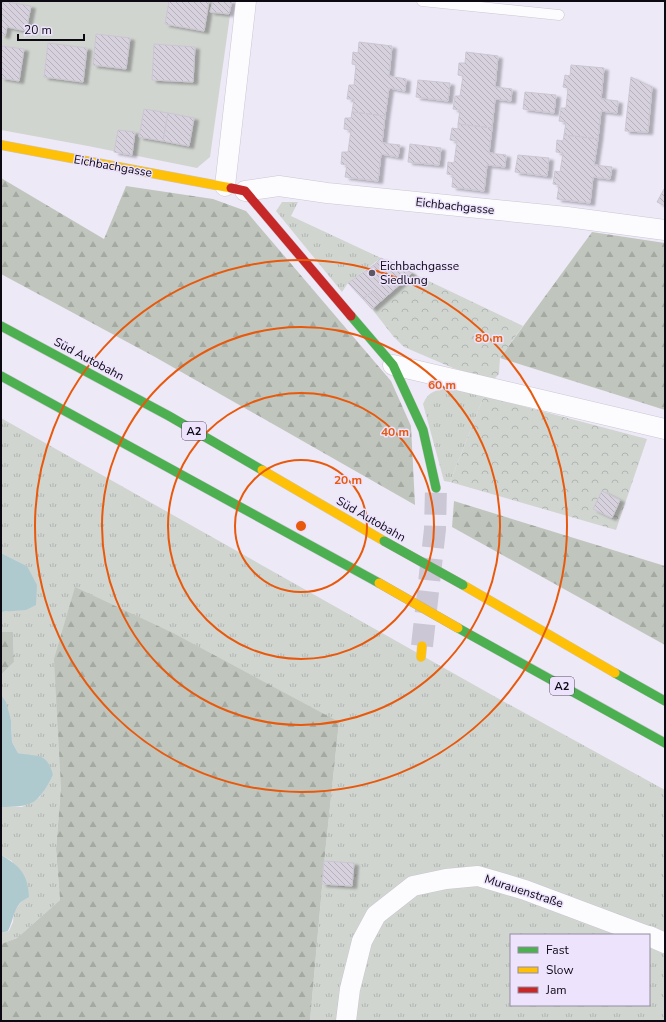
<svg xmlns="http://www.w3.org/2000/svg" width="666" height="1022" font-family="'Nunito Sans',sans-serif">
	<defs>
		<pattern id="grass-tufts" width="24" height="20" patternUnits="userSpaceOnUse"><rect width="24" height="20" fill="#d1d5d0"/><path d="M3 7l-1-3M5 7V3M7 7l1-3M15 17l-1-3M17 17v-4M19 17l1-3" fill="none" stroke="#b2b6b2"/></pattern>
		<pattern id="forest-firs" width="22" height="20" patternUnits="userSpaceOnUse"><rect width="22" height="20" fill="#c0c6bd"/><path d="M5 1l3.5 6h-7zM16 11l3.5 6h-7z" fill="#a4a9a2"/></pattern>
		<pattern id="park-crowns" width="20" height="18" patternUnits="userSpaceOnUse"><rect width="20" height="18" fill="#d1d5d0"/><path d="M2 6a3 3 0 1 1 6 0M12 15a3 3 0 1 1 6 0" fill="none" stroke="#b2b6b2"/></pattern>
		<pattern id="building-back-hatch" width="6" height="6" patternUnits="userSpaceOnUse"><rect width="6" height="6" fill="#d6d1dd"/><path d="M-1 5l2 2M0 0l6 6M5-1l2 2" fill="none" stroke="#b6b2bd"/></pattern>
		<filter id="shadow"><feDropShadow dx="4.5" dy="2.5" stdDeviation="1" flood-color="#0004"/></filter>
	</defs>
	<rect width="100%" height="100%" fill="#eee9f7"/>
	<g fill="url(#grass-tufts)" fill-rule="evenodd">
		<polygon points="282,202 298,202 291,216 381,258 348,283 342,292 276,211"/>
		<path d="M 455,388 L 484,396 L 450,482 L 444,481 L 423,404 C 430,388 440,390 455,388 Z"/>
		<path d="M 1,418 L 492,695 L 665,790 L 665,1021 L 310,1021 L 325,854 L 339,722 L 61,787 L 56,849 L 60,900 L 17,938 L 1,944 L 1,933 L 9,931 L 13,922 L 14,911 L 23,900 L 12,861 L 1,855 L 1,807 L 22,807 L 40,797 L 53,775 L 27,755 L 18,753 L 12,742 L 11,720 L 1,695 L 1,675 L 14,662 L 13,632 L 1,632 L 1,612 L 7,612 L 27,566 L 1,553 ZM 511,935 L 649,935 L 649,1005 L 511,1005 Z"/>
	</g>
	<g fill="url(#forest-firs)">
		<polygon points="1,178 104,239 126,186 213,199 246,211 391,381 411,426 415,505 155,357 1,274"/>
		<polygon points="592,232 665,243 665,410 500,358"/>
		<polygon points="454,501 665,566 665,645 452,527"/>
		<polygon points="75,587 173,633 339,722 325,854 310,1021 1,1021 1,944 17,938 60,900 56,849 61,787 54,659"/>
		<polygon points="1,632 13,632 14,662 1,675"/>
	</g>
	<g fill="url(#park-crowns)">
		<polygon points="412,273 523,326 500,358 499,374 493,380 453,368 404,347 393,336 372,309"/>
		<polygon points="484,396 647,439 616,530 450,482"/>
	</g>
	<polygon fill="#d1d5d0" points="1,1 232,1 210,157 197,168 88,146 1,130"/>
	<g fill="#afcacf">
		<polygon points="1,553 27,566 37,585 36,605 26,610 1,612"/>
		<path d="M 1,695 L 6,702 L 11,720 L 12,742 L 18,753 C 38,757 47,752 53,775 C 38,804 33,807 1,807 Z"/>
		<path d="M 1,855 C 20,866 28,874 29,897 C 13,904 15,917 8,931 L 1,933 Z"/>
	</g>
	<g fill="url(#building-back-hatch)" stroke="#cbc6d2" filter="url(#shadow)">
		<polygon points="1,1 31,6 26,31 7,27 5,36 1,35"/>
		<polygon points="169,1 209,1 204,31 165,24"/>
		<polygon points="213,1 232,1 229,14 210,12"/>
		<polygon points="96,34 130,38 126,69 93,65"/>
		<polygon points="359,42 392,46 389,76 406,79 405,91 389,88 385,116 352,112 354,99 347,99 349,85 354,85 356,65 352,64 353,52 358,53"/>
		<polygon points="48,43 87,48 83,82 44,77"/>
		<polygon points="154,44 195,47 193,82 152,80"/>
		<polygon points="1,46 24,49 19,81 1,78"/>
		<polygon points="466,52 498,56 495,87 512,89 511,101 495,99 492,128 458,124 460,110 453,109 455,96 460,96 463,76 458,75 459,63 465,63"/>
		<polygon points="571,65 604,68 601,99 618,101 617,113 601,111 598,139 564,135 566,122 559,121 561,108 566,108 568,88 563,87 565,75 570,76"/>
		<polygon points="631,77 652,87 648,132 625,131"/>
		<polygon points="418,80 450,83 448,101 416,97"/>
		<polygon points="525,92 556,95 554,113 523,109"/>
		<polygon points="144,109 168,113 163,141 139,137"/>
		<polygon points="352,112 385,116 382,143 400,145 398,157 381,154 378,181 345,177 347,165 341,164 342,152 348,152 351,130 344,129 345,118 351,118"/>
		<polygon points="168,113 194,118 189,146 163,141"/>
		<polygon points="458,124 492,128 489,153 506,155 505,167 487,165 484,191 452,187 453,175 447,174 448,162 454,163 457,141 450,140 452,128 458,129"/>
		<polygon points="118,130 135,132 132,155 114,152"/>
		<polygon points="564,135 598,139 594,165 612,167 610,179 593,177 590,203 557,199 559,185 553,184 555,171 560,172 563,153 556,152 557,140 563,141"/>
		<polygon points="410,144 441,148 439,165 408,162"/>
		<polygon points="518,155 549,158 547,176 515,172"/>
		<polygon points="664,189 665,189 665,206 657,202"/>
		<polygon points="381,258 412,273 396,288 375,264"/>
		<polygon points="375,264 396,288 381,301 373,291 363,299 348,283"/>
		<polygon points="373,291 381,301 372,309 363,299"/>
		<polygon points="602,491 620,500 612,518 593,509"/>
		<polygon points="324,861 354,863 352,886 322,884"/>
	</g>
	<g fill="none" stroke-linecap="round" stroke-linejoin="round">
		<polyline stroke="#ccc7d5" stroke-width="22" stroke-dasharray="22 11" stroke-linecap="butt" points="422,646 435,529 436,488"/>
		<defs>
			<polyline id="lane" points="422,1 559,15"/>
			<g id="street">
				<polyline points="225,186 246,1"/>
				<polyline points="245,191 279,186 327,193 567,217 665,230"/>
				<polyline points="393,365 665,429"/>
				<polyline points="649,936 665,943"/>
				<polyline points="346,1021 350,989 362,941 376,915 413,886 446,879 478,876 525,890 645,935"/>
			</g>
			<g id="fast">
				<polyline points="351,316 393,365 423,430 436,488"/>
				<polyline points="1,326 169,416 262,470"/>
				<polyline points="1,376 379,583"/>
				<polyline points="458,628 665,743"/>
				<polyline points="615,673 665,701"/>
			</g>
			<g id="slow">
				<polyline points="1,145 231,188"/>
				<polyline points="262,470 384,541"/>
				<polyline points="463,585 615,673"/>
				<polyline points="421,657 422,646"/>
			</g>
			<polyline id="jam" points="231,188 245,191 351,316"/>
		</defs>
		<use href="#lane" stroke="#cac6d2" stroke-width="11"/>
		<use href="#street" stroke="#cac6d2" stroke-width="21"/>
		<use href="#fast" stroke="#cac6d2" stroke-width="10"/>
		<use href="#slow" stroke="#cac6d2" stroke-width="10"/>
		<use href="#jam" stroke="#cac6d2" stroke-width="10"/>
		<use href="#lane" stroke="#fcfcfe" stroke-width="10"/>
		<use href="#street" stroke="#fcfcfe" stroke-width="20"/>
		<use href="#fast" stroke="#4caf50" stroke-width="9"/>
		<use href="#slow" stroke="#ffc107" stroke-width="9"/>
		<use href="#jam" stroke="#c62828" stroke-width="9"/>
		<defs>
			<polyline id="fast-bridge" points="384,541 463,585"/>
			<polyline id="slow-bridge" points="379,583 458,628"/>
		</defs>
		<use href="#fast-bridge" stroke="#b5a9a9" stroke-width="10" stroke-linecap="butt"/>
		<use href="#slow-bridge" stroke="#b5a9a9" stroke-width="10" stroke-linecap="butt"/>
		<use href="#fast-bridge" stroke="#4caf50" stroke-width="9"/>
		<use href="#slow-bridge" stroke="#ffc107" stroke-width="9"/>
	</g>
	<g fill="none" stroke="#e8590c" stroke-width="2">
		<circle cx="301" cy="526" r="66"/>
		<circle cx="301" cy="526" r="133"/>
		<circle cx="301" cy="526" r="199"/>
		<circle cx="301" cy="526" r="266"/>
	</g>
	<circle fill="#5c5763" stroke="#ede3fd" stroke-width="1.5" cx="372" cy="273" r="4"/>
	<g text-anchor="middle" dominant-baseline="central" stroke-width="3" stroke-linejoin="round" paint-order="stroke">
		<g fill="#ede3fd" stroke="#504a59" stroke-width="1">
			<rect x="182" y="422" width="24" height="18" rx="3"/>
			<rect x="550" y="677" width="24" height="18" rx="3"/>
		</g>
		<g font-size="11" font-weight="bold" fill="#0d0913">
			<text x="194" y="431">A2</text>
			<text x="562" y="686">A2</text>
		</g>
		<g font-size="12" fill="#0d0913" stroke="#ede3fd">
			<text transform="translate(113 166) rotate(10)">Eichbachgasse</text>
			<text transform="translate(455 206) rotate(6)">Eichbachgasse</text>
			<text transform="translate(89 359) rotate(28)">Süd Autobahn</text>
			<text transform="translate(371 519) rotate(30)">Süd Autobahn</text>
			<text transform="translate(524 891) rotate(18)">Murauenstraße</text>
		</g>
		<g font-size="12" fill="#0d0913" stroke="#ede3fd" text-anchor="start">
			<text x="380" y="266">Eichbachgasse<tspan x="380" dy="14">Siedlung</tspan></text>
		</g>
	</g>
	<circle cx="301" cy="526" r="6" fill="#e8590c" stroke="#ede3fd" stroke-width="2"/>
	<g font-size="12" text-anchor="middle" font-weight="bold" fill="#e8590c" stroke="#ede3fd" stroke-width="3" stroke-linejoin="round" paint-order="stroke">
		<text x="489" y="342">80 m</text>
		<text x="442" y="389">60 m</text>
		<text x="395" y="436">40 m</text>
		<text x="348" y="484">20 m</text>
	</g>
	<rect width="666" height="1022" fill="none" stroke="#0d0913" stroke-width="4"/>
	<rect x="510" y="934" width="140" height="72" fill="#ede3fd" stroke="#938c9f"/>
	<rect x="518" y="947" width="20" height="6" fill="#4caf50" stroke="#938c9f"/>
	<text x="546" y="954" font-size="12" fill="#0d0913">Fast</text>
	<rect x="518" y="967" width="20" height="6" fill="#ffc107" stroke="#938c9f"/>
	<text x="546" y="974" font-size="12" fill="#0d0913">Slow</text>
	<rect x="518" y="987" width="20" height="6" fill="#c62828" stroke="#938c9f"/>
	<text x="546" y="994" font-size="12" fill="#0d0913">Jam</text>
	<path d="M18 34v6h66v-6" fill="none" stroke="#0d0913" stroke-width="2"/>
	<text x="24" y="34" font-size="12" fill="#0d0913" stroke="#ede3fd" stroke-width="3" paint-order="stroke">20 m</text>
</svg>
